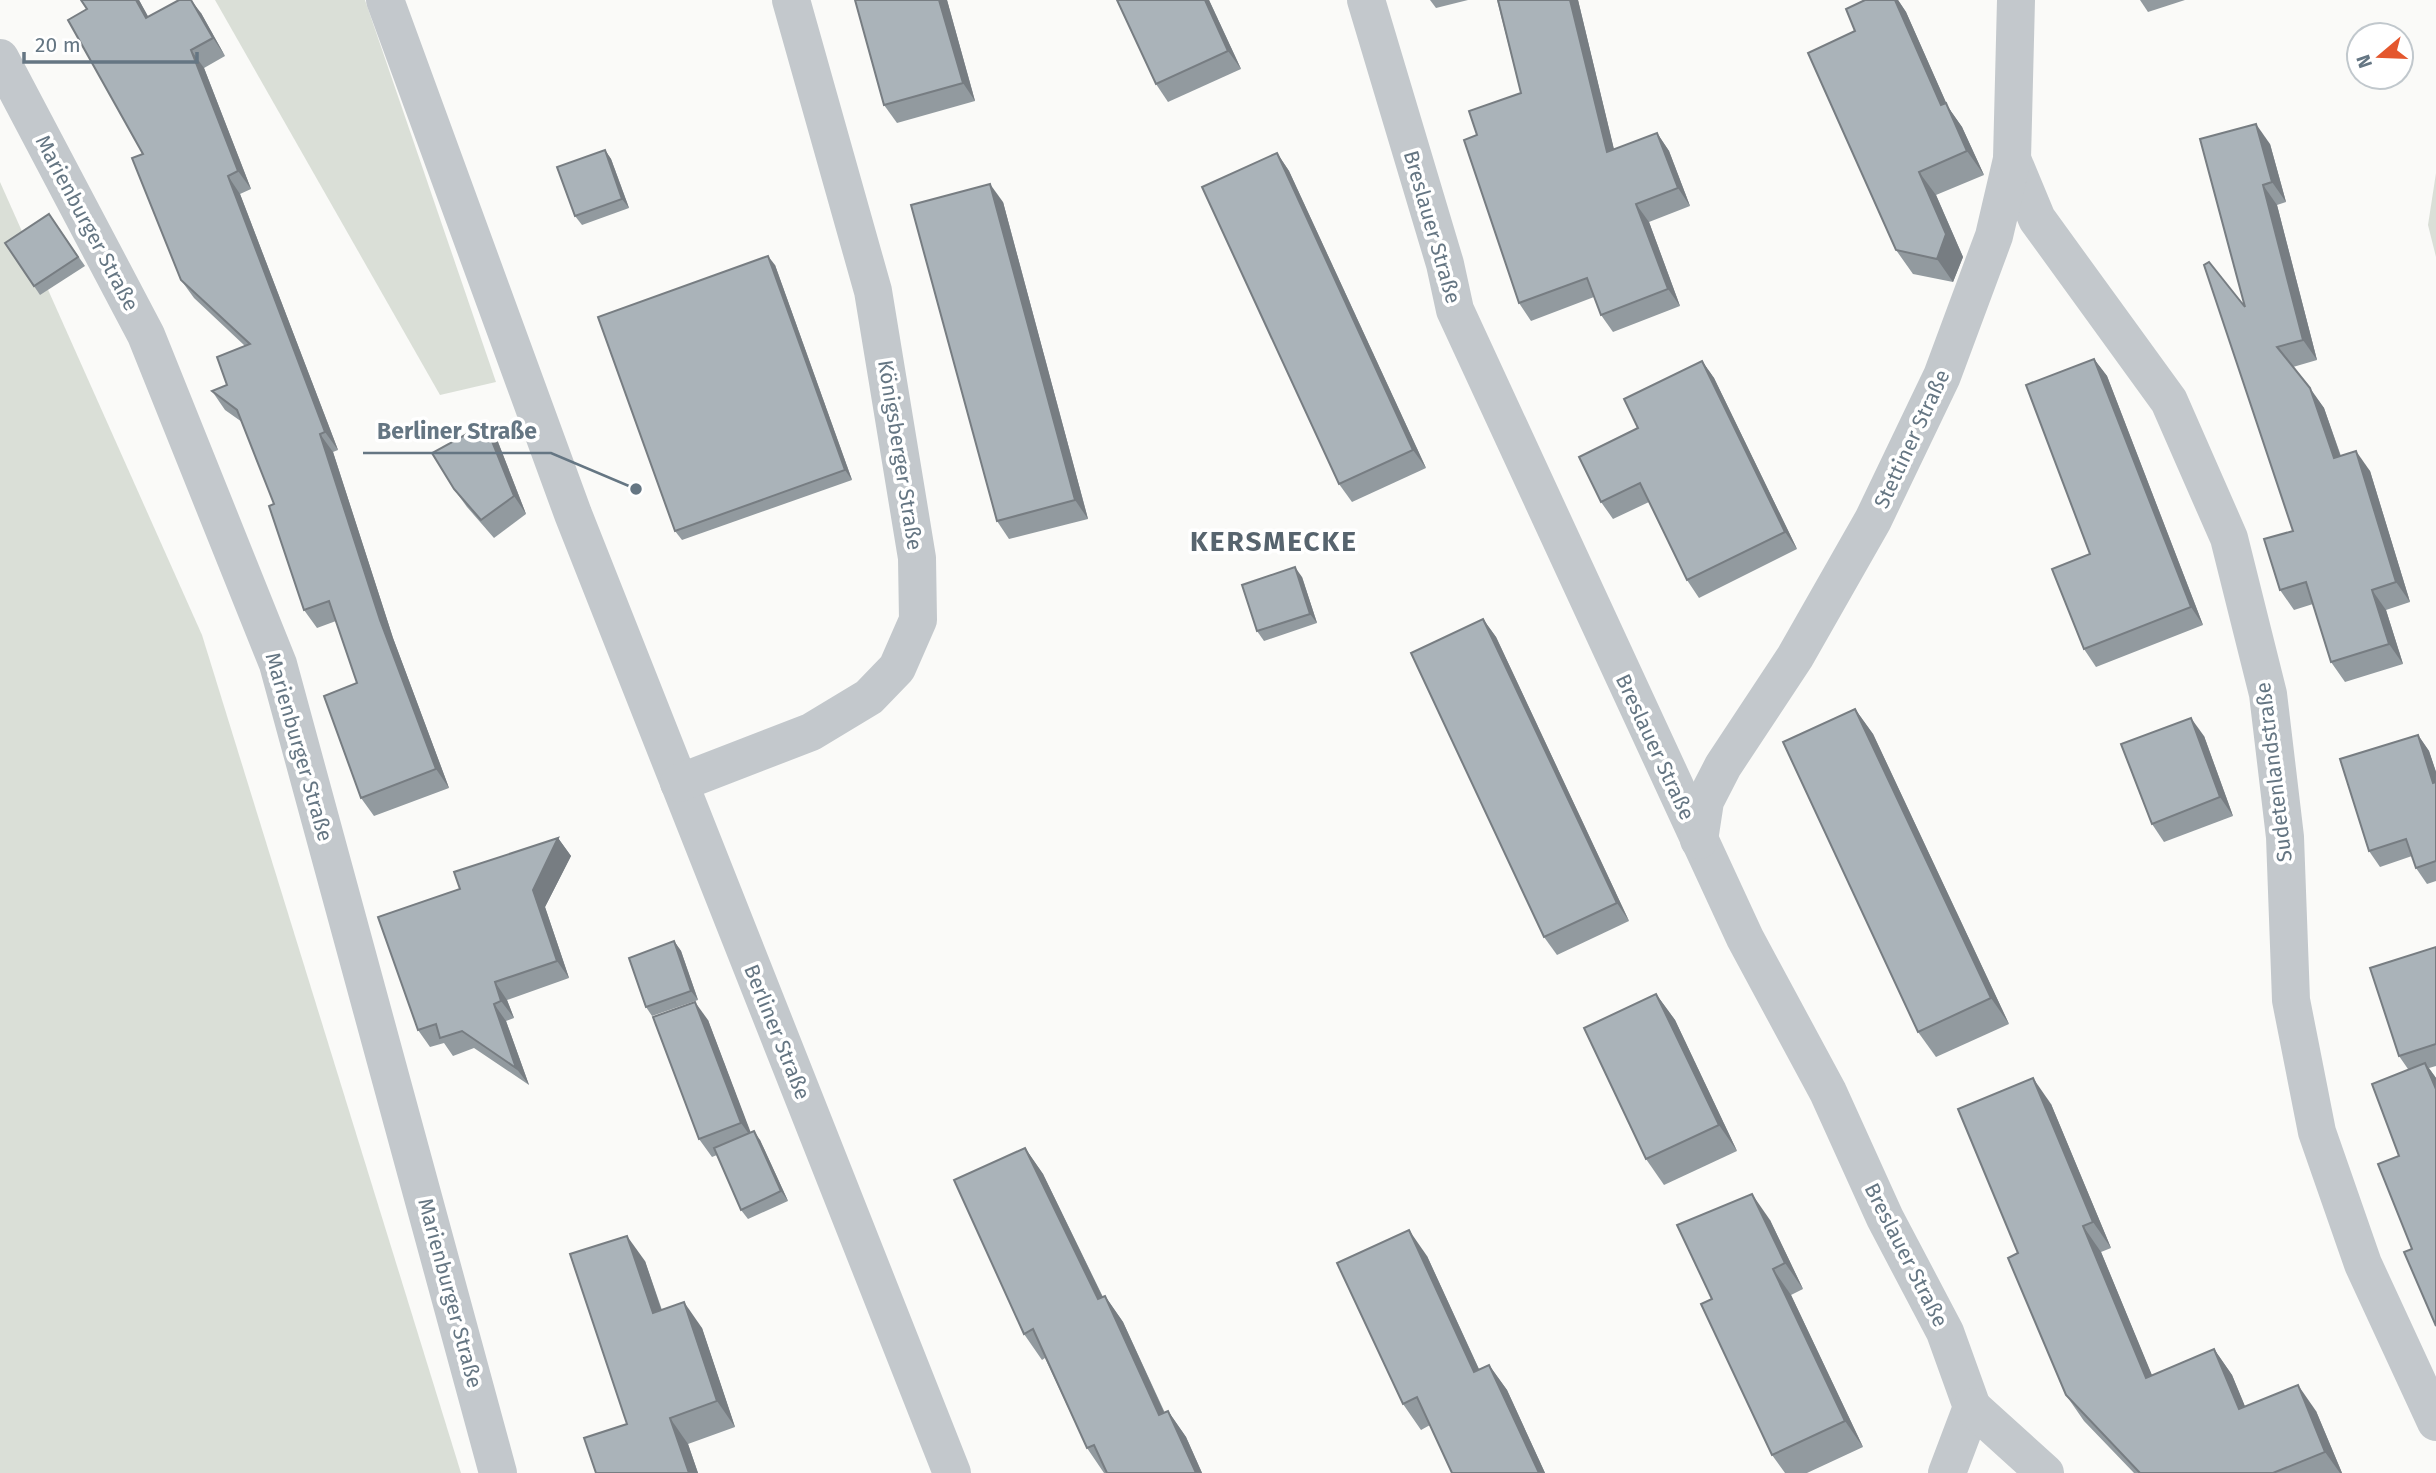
<svg xmlns="http://www.w3.org/2000/svg" width="2436" height="1473" font-family="'Fira Sans',sans-serif">
	<rect width="100%" height="100%" fill="#fafaf8"/>
	<g fill="#dadfd7">
		<polygon points="215,0 365,0 496,382 440,395"/>
		<polygon points="2436,173 2436,257 2428,225"/>
		<polygon points="0,182 202,635 461,1473 0,1473"/>
	</g>
	<g fill="none" stroke-linecap="round" stroke-linejoin="round">
		<g stroke="#c3c8cc" stroke-width="38">
			<polyline points="385,0 573,514 952,1473"/>
			<polyline points="1366,0 1445,264 1455,310 1745,938 1828,1092 1885,1218 1945,1332 1972,1407 1947,1473"/>
			<polyline points="0,58 146,335 278,664 498,1473"/>
			<polyline points="2012,159 2037,219 2169,401 2229,538 2268,694 2285,837 2291,1000 2317,1132 2363,1264 2436,1422"/>
			<polyline points="679,783 811,732 869,697 897,668 918,620 917,558 873,291 791,0"/>
			<polyline points="1699,840 1705,801 1723,766 1795,657 1873,520 1942,376 1994,236 2012,159 2016,0"/>
			<polyline points="1972,1407 2045,1473"/>
		</g>
	</g>
	<g fill="#929a9f">
		<polygon points="81,0 139,0 148,17 201,13 225,56 204,68 251,189 240,194 338,450 333,452 393,638 449,788 374,816 361,798 357,683 336,621 317,628 304,610 274,504 242,422 225,410 212,391 227,385 245,346 194,298 181,280 143,154 87,9"/>
		<polygon points="947,0 975,101 897,123 884,105"/>
		<polygon points="1117,0 1209,0 1241,69 1168,102 1156,84"/>
		<polygon points="1430,0 1468,0 1436,8"/>
		<polygon points="1497,0 1578,0 1614,150 1657,133 1669,151 1690,206 1649,222 1680,306 1613,332 1601,315 1594,297 1531,321 1519,303 1477,135 1521,93"/>
		<polygon points="1865,0 1898,0 1906,12 1948,107 1962,127 1984,175 1936,195 1963,257 1953,282 1913,274 1896,250 1855,31"/>
		<polygon points="2140,0 2185,0 2148,12"/>
		<polygon points="2200,139 2270,144 2286,202 2277,205 2317,360 2293,367 2324,408 2341,456 2370,471 2410,602 2386,610 2403,664 2345,682 2331,662 2313,604 2294,610 2280,590 2293,531 2245,307"/>
		<polygon points="605,150 611,159 629,208 582,225 575,216"/>
		<polygon points="1277,153 1289,171 1426,468 1352,502 1339,484"/>
		<polygon points="1003,202 1088,519 1009,539 997,521"/>
		<polygon points="49,214 85,266 40,295 5,243"/>
		<polygon points="775,265 852,480 682,540 675,531"/>
		<polygon points="2094,359 2107,376 2203,625 2096,667 2084,649 2090,554"/>
		<polygon points="1702,361 1714,378 1797,549 1699,598 1687,580 1649,502 1613,519 1601,502 1638,428"/>
		<polygon points="498,442 526,514 494,538 467,507 454,489"/>
		<polygon points="1302,577 1317,623 1264,641 1257,631"/>
		<polygon points="1483,619 1496,637 1629,921 1557,955 1544,937"/>
		<polygon points="1855,709 1873,734 2009,1024 1936,1057 1918,1032"/>
		<polygon points="2418,735 2429,751 2436,772 2436,881 2427,884 2416,868 2412,856 2380,867 2369,851"/>
		<polygon points="2204,736 2233,816 2164,842 2152,824"/>
		<polygon points="558,838 571,856 545,907 569,978 507,1000 514,1018 506,1021 529,1085 474,1048 453,1056 444,1043 430,1047 418,1030 460,889"/>
		<polygon points="674,941 681,951 698,1000 652,1016 646,1007"/>
		<polygon points="2436,947 2436,1066 2429,1068 2436,1078 2436,1326 2412,1249 2399,1156 2408,1069 2399,1056"/>
		<polygon points="1656,994 1675,1020 1737,1151 1664,1185 1646,1159"/>
		<polygon points="708,1020 750,1132 760,1140 788,1201 748,1219 741,1210 717,1155 712,1157 699,1139"/>
		<polygon points="2051,1104 2111,1248 2101,1252 2152,1376 2214,1349 2232,1375 2245,1407 2316,1411 2342,1473 2134,1473 2084,1421 2066,1395 2018,1253"/>
		<polygon points="1025,1148 1043,1174 1103,1297 1105,1296 1123,1322 1165,1413 1168,1411 1186,1437 1202,1473 1104,1473 1087,1448 1045,1358 1042,1360 1024,1334"/>
		<polygon points="1770,1220 1803,1289 1791,1295 1863,1447 1807,1473 1785,1473 1772,1455 1712,1299"/>
		<polygon points="1427,1256 1479,1369 1489,1365 1507,1390 1545,1473 1452,1473 1430,1425 1421,1430 1403,1404"/>
		<polygon points="645,1261 662,1310 702,1328 735,1427 688,1444 698,1473 596,1473 627,1424"/>
	</g>
	<g fill="#777d82">
		<polygon points="136,0 139,0 159,36 146,18"/>
		<polygon points="191,0 201,13 225,56 213,38"/>
		<polygon points="939,0 947,0 975,101 963,83"/>
		<polygon points="1205,0 1209,0 1241,69 1228,51"/>
		<polygon points="1570,0 1578,0 1619,170 1607,152"/>
		<polygon points="1895,0 1898,0 1906,12 1948,107 1962,127 1984,175 1967,151 1941,105"/>
		<polygon points="191,50 204,68 251,189 238,171"/>
		<polygon points="2256,124 2270,144 2286,202 2272,182"/>
		<polygon points="1657,133 1669,151 1690,206 1678,188"/>
		<polygon points="605,150 611,159 629,208 622,199"/>
		<polygon points="1277,153 1289,171 1426,468 1413,450"/>
		<polygon points="1919,172 1936,195 1963,257 1953,282 1937,259"/>
		<polygon points="228,176 240,194 338,450 325,432"/>
		<polygon points="990,184 1003,202 1088,519 1075,500"/>
		<polygon points="2263,185 2277,205 2317,360 2303,340"/>
		<polygon points="1636,204 1649,222 1680,306 1668,289"/>
		<polygon points="768,256 775,265 852,480 845,470"/>
		<polygon points="2094,359 2107,376 2203,625 2191,607"/>
		<polygon points="1702,361 1714,378 1797,549 1785,532"/>
		<polygon points="2310,388 2324,408 2348,478 2334,458"/>
		<polygon points="485,424 498,442 526,514 514,496"/>
		<polygon points="320,434 333,452 393,638 449,788 436,769 380,620"/>
		<polygon points="2356,451 2370,471 2410,602 2396,582"/>
		<polygon points="1295,567 1302,577 1317,623 1310,614"/>
		<polygon points="2372,590 2386,610 2403,664 2389,644"/>
		<polygon points="1483,619 1496,637 1629,921 1617,903"/>
		<polygon points="1855,709 1873,734 2009,1024 1991,998"/>
		<polygon points="2191,718 2204,736 2233,816 2220,797"/>
		<polygon points="2418,735 2429,751 2436,772 2436,787 2433,783"/>
		<polygon points="558,838 571,856 545,907 569,978 557,961 533,890"/>
		<polygon points="674,941 681,951 698,1000 691,991"/>
		<polygon points="495,982 507,1000 514,1018 501,1001"/>
		<polygon points="1656,994 1675,1020 1737,1151 1719,1125"/>
		<polygon points="695,1002 708,1020 754,1141 741,1123"/>
		<polygon points="494,1004 506,1021 529,1085 516,1068"/>
		<polygon points="2425,1063 2436,1078 2436,1089"/>
		<polygon points="2033,1078 2051,1104 2111,1248 2093,1222"/>
		<polygon points="754,1131 760,1140 788,1201 781,1191"/>
		<polygon points="1025,1148 1043,1174 1116,1325 1098,1299"/>
		<polygon points="1752,1194 1770,1220 1803,1289 1785,1263"/>
		<polygon points="2083,1226 2101,1252 2164,1404 2146,1378"/>
		<polygon points="1409,1230 1427,1256 1492,1398 1474,1372"/>
		<polygon points="627,1236 645,1261 671,1339 653,1313"/>
		<polygon points="1773,1269 1791,1295 1863,1447 1845,1421"/>
		<polygon points="1105,1296 1123,1322 1177,1441 1159,1415"/>
		<polygon points="684,1302 702,1328 735,1427 717,1401"/>
		<polygon points="2214,1349 2232,1375 2257,1435 2239,1409"/>
		<polygon points="1489,1365 1507,1390 1545,1473 1539,1473"/>
		<polygon points="2298,1385 2316,1411 2342,1473 2340,1473 2325,1452"/>
		<polygon points="1168,1411 1186,1437 1202,1473 1196,1473"/>
		<polygon points="670,1418 688,1444 698,1473 689,1473"/>
	</g>
	<g fill="#aab3b9" stroke="#777d82" stroke-width="2">
		<polygon points="81,0 136,0 146,18 179,0 191,0 213,38 191,50 238,171 228,176 325,432 320,434 380,620 436,769 361,798 324,696 357,683 329,601 304,610 269,506 274,504 237,410 212,391 227,385 217,357 250,344 181,280 132,158 143,154 68,20 87,9"/>
		<polygon points="855,0 939,0 963,83 884,105"/>
		<polygon points="1117,0 1205,0 1228,51 1156,84"/>
		<polygon points="1498,0 1570,0 1607,152 1657,133 1678,188 1636,204 1668,289 1601,315 1587,278 1519,303 1464,140 1477,135 1469,111 1521,93"/>
		<polygon points="1865,0 1895,0 1941,105 1946,103 1967,151 1919,172 1946,234 1937,259 1896,250 1808,53 1855,31 1846,9"/>
		<polygon points="2256,124 2272,182 2263,185 2303,340 2277,347 2310,388 2334,458 2356,451 2396,582 2372,590 2389,644 2331,662 2306,582 2280,590 2264,539 2293,531 2204,265 2209,262 2245,307 2200,139"/>
		<polygon points="605,150 622,199 575,216 557,167"/>
		<polygon points="1277,153 1413,450 1339,484 1202,187"/>
		<polygon points="990,184 1075,500 997,521 911,205"/>
		<polygon points="49,214 78,257 34,286 5,243"/>
		<polygon points="768,256 845,470 675,531 598,317"/>
		<polygon points="2094,359 2191,607 2084,649 2052,569 2090,554 2026,385"/>
		<polygon points="1702,361 1785,532 1687,580 1640,483 1601,502 1579,457 1638,428 1624,399"/>
		<polygon points="485,424 514,496 481,520 454,489 432,453"/>
		<polygon points="1295,567 1310,614 1257,631 1242,585"/>
		<polygon points="1483,619 1617,903 1544,937 1411,653"/>
		<polygon points="1855,709 1991,998 1918,1032 1783,742"/>
		<polygon points="2191,718 2220,797 2152,824 2121,744"/>
		<polygon points="2418,735 2433,783 2436,782 2436,861 2416,868 2406,839 2369,851 2340,759"/>
		<polygon points="558,838 533,890 557,961 495,982 501,1001 494,1004 516,1068 462,1031 440,1038 436,1024 418,1030 378,917 460,889 454,872"/>
		<polygon points="674,941 691,991 646,1007 629,958"/>
		<polygon points="2436,947 2436,1044 2399,1056 2370,968"/>
		<polygon points="1656,994 1719,1125 1646,1159 1584,1028"/>
		<polygon points="695,1002 741,1123 699,1139 653,1017"/>
		<polygon points="2425,1063 2436,1089 2436,1326 2404,1252 2412,1249 2378,1164 2399,1156 2372,1084"/>
		<polygon points="2033,1078 2093,1222 2083,1226 2146,1378 2214,1349 2239,1409 2298,1385 2325,1452 2273,1473 2140,1473 2066,1395 2008,1258 2018,1253 1958,1109"/>
		<polygon points="754,1131 781,1191 741,1210 714,1148"/>
		<polygon points="1025,1148 1098,1299 1105,1296 1159,1415 1168,1411 1196,1473 1107,1473 1094,1445 1087,1448 1033,1329 1024,1334 954,1180"/>
		<polygon points="1752,1194 1785,1263 1773,1269 1845,1421 1772,1455 1701,1304 1712,1299 1677,1225"/>
		<polygon points="1409,1230 1474,1372 1489,1365 1539,1473 1452,1473 1417,1397 1403,1404 1337,1263"/>
		<polygon points="627,1236 653,1313 684,1302 717,1401 670,1418 689,1473 596,1473 584,1438 627,1424 570,1254"/>
	</g>
	<g text-anchor="middle" dominant-baseline="central" stroke-width="7" stroke-linejoin="round" paint-order="stroke">
		<g font-size="21" fill="#657683" stroke="#fff">
			<text transform="translate(87 223) rotate(62)">Marienburger Straße</text>
			<text transform="translate(1432 227) rotate(74)">Breslauer Straße</text>
			<text transform="translate(1912 439) rotate(-65)">Stettiner Straße</text>
			<text transform="translate(900 455) rotate(81)">Königsberger Straße</text>
			<text transform="translate(299 747) rotate(74)">Marienburger Straße</text>
			<text transform="translate(1655 747) rotate(65)">Breslauer Straße</text>
			<text transform="translate(2274 772) rotate(-97)">Sudetenlandstraße</text>
			<text transform="translate(777 1032) rotate(68)">Berliner Straße</text>
			<text transform="translate(1906 1255) rotate(63)">Breslauer Straße</text>
			<text transform="translate(450 1293) rotate(75)">Marienburger Straße</text>
		</g>
		<g font-size="28" font-weight="bold" letter-spacing="2" fill="#57646e" stroke="#fff">
			<text x="1274" y="541">KERSMECKE</text>
		</g>
	</g>
	<path fill="none" stroke="#657683" stroke-width="2.5" d="M636 489L551 453H363"/>
	<circle fill="#657683" stroke="#fff" stroke-width="2.5" cx="636" cy="489" r="7"/>
	<g font-size="23" text-anchor="middle" font-weight="bold" fill="#657683" stroke="#fff" stroke-width="7" stroke-linejoin="round" paint-order="stroke">
		<text x="457" y="439">Berliner Straße</text>
	</g>
	<g transform="translate(2380 56) rotate(251)"><circle r="33" fill="#ffffff" stroke="#c1c8cd" stroke-width="2"/>
	<path d="M0-5L12 26L0 18L-12 26Z" fill="#e4572e"/>
	<text y="-10" font-size="19" font-weight="bold" text-anchor="middle" fill="#657683">N</text>
	</g>
	<path d="M24 52v10h173v-10" fill="none" stroke="#657683" stroke-width="3.5"/>
	<text x="35" y="52" font-size="21" fill="#657683" stroke="#ffffff" stroke-width="5" paint-order="stroke">20 m</text>
</svg>
